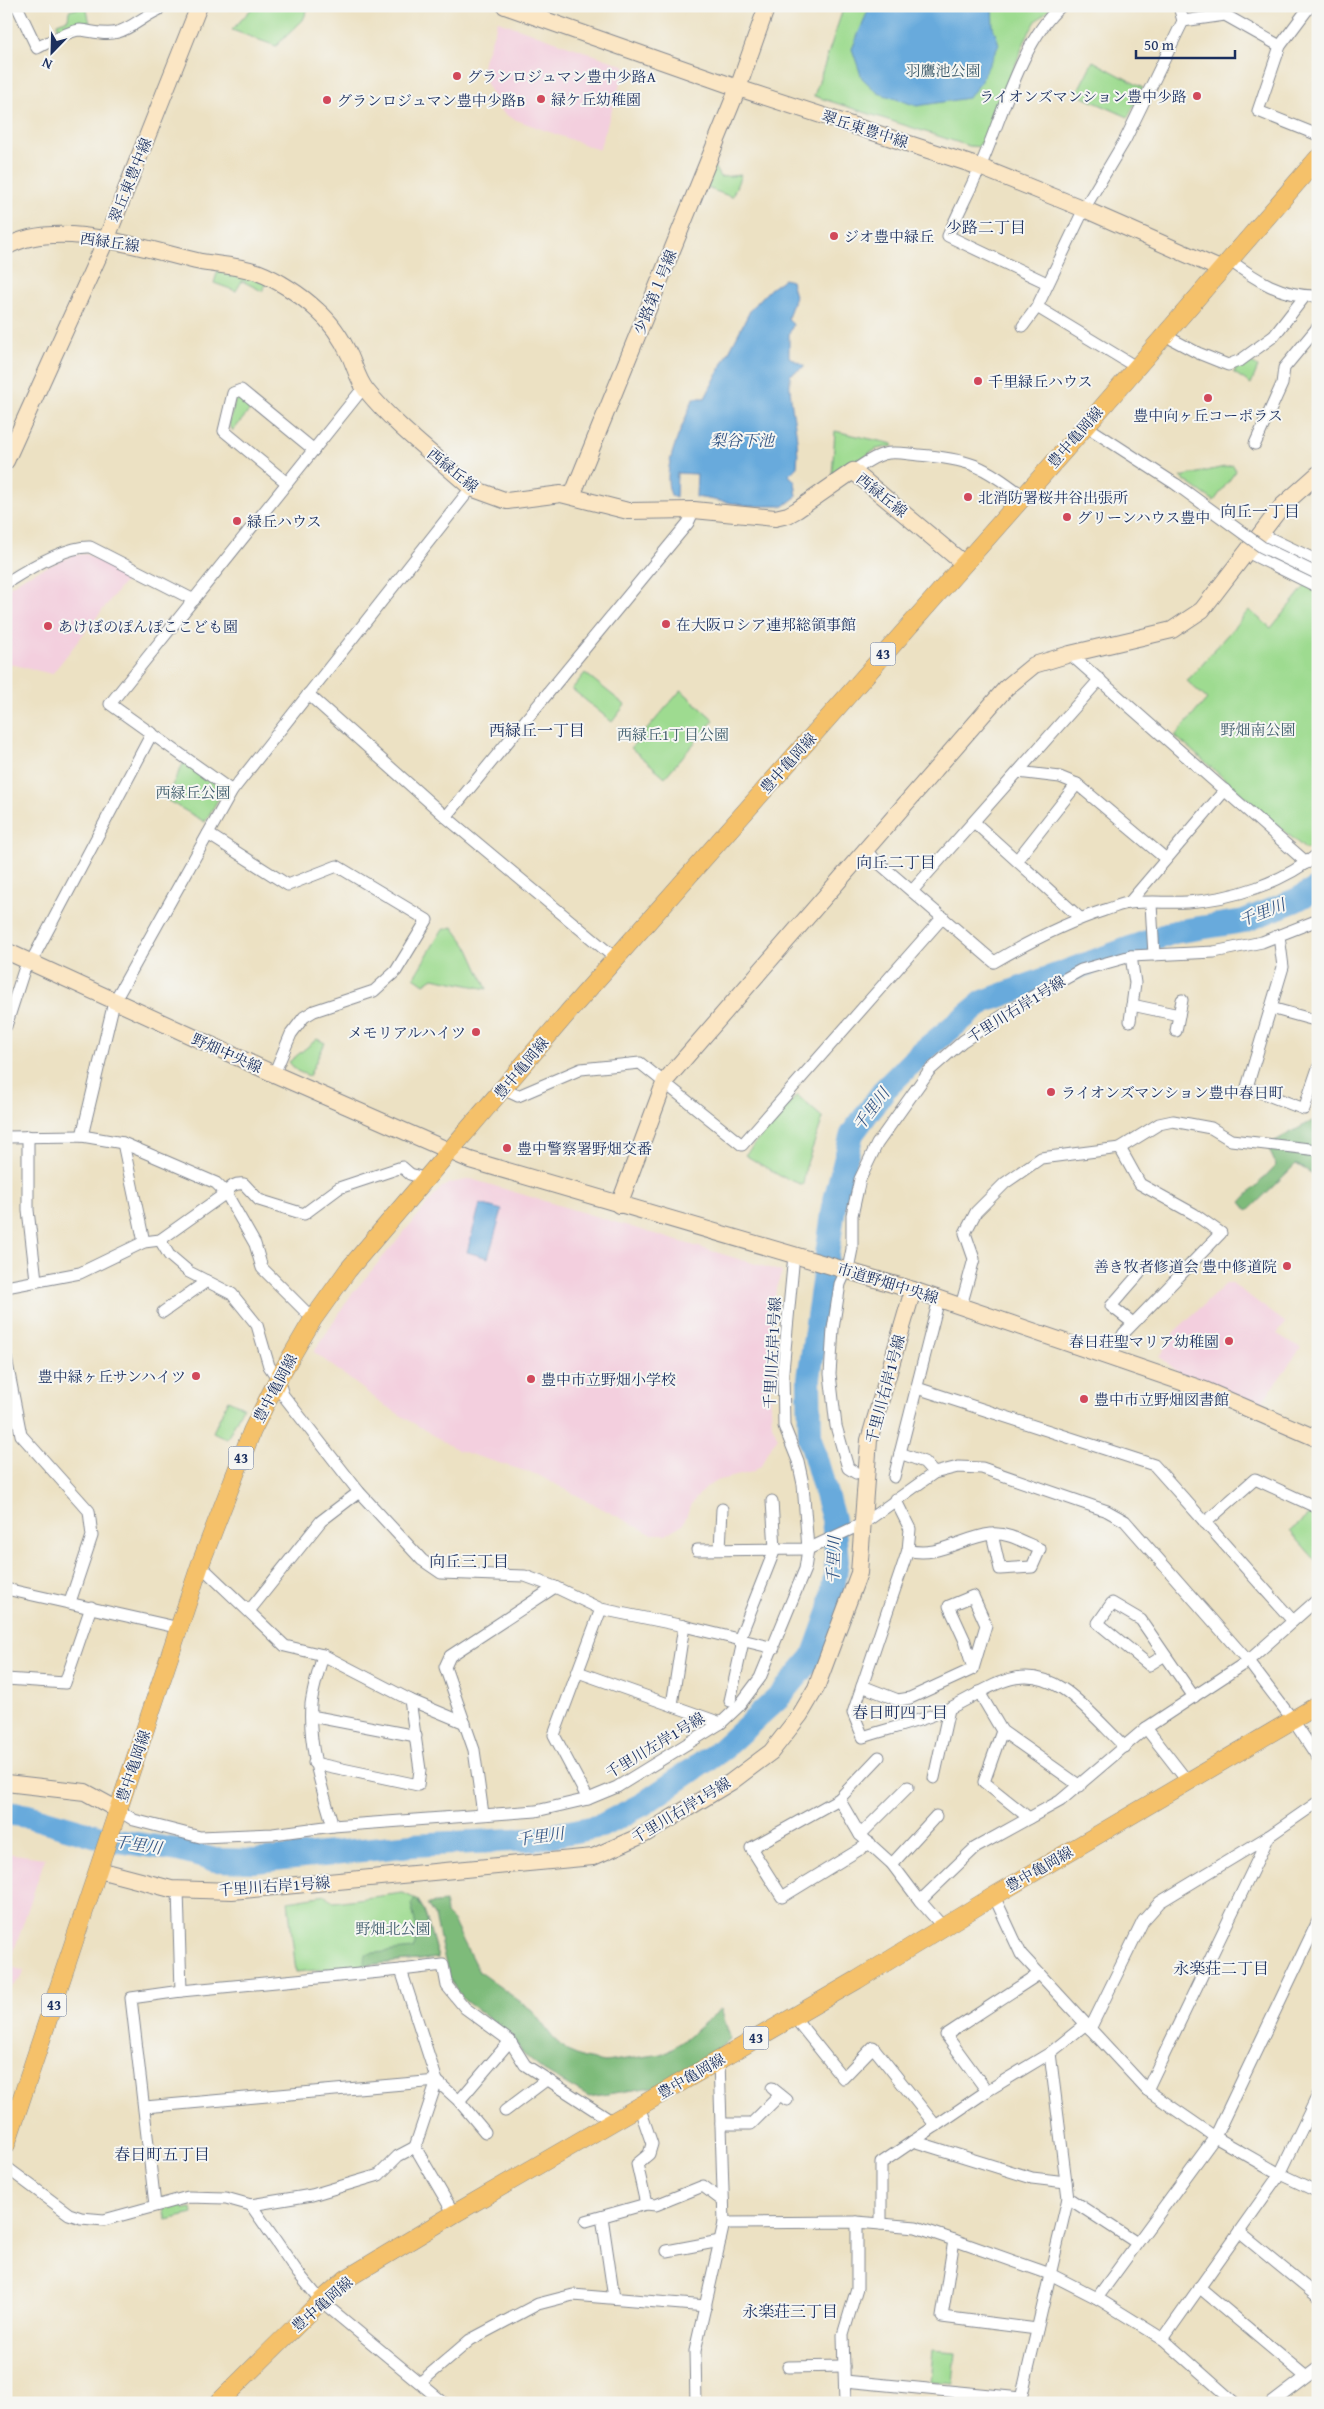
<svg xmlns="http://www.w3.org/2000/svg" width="1324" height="2409" font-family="'Gentium Book Plus','Noto Serif JP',serif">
	<rect width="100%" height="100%" fill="#f6f6f2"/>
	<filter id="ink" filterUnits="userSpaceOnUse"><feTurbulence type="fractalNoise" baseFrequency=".02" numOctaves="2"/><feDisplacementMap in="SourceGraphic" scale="10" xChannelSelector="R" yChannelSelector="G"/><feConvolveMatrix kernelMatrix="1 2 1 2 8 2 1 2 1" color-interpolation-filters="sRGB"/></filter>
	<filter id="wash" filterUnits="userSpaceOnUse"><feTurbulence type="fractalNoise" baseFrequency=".0096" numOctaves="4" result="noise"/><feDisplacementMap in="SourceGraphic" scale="20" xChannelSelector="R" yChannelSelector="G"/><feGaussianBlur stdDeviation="1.12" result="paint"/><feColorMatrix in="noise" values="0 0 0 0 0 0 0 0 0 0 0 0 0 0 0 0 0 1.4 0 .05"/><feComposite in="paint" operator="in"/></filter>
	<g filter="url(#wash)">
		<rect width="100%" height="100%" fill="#ece1c3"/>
		<g fill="#f3cfde">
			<polygon points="498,21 626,66 599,150 511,118 501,111 484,80 482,66"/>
			<polygon points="86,554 130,575 52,674 6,663 6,589 26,576 74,555"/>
			<polygon points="471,1179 782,1272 776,1288 769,1364 772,1425 778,1438 768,1450 761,1466 752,1472 716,1481 704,1489 692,1503 683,1524 666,1534 651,1534 538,1475 457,1450 384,1405 314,1352 351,1295 441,1188 450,1183"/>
			<polygon points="1227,1283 1232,1283 1286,1323 1277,1334 1301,1348 1259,1406 1183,1376 1160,1357 1175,1331"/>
			<polygon points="6,1853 45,1858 9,1966 24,1971 22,1977 6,1992"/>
		</g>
		<g fill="#9edb90" stroke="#5c8577">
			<polygon points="86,6 91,28 75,25 59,32 57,23 68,19 69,11"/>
			<polygon points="254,6 309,6 303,20 276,46 232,30"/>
			<polygon points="844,6 1053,6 1036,21 1027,36 982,147 969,146 814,96"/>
			<polygon points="1093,61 1143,88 1128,117 1076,94"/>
			<polygon points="713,165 720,177 741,175 732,197 704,187"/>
			<polygon points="218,270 242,273 267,283 262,291 242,281 236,291 214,283"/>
			<polygon points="1247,360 1258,367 1251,384 1233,372 1236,371 1234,368"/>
			<polygon points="240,394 253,406 233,431 229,424 236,397"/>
			<polygon points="835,431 893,444 893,446 877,449 832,475"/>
			<polygon points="1233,465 1236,471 1214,501 1180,477"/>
			<polygon points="1306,585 1318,591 1318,846 1315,849 1305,849 1175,736 1207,699 1187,681 1249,610 1271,628"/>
			<polygon points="585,673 625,705 612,722 572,689"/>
			<polygon points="681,690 714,720 665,777 631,748"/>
			<polygon points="184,762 216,785 220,796 205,822 165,799"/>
			<polygon points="453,927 469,949 487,989 433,978 424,984 414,977 442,930"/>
			<polygon points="317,1039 325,1043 309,1076 297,1071 289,1062"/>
			<polygon points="797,1095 823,1118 806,1166 803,1185 780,1176 745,1155"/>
			<polygon points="228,1400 243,1407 227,1439 213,1432"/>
			<polygon points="1310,1514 1318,1517 1318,1563 1290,1531"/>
			<polygon points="403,1893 418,1900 424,1910 438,1958 296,1972 288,1901 326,1895 334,1902"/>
			<polygon points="183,2204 185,2210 192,2209 193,2214 167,2220 164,2209"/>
			<polygon points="933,2351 956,2353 953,2383 930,2381"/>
		</g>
		<g fill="#7ebb7a" stroke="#4c756c">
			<polygon points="1318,1118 1318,1177 1296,1164 1248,1211 1241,1202 1276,1165 1267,1145"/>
			<path d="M 415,1898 L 424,1910 L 438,1958 L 365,1965 L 365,1954 L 413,1949 C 420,1937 414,1917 411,1904 Z"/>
			<polygon points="445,1902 446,1914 453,1921 479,1972 532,2010 553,2038 567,2051 584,2058 605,2062 662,2054 682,2042 721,2009 731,2040 658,2086 589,2097 544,2071 523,2054 513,2037 464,2000 449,1978 435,1917 427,1904"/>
		</g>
		<g fill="#67aadc" stroke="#416c9d">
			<polygon points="870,6 992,6 993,27 999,44 979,85 968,98 917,106 878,93 862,78 852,49"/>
			<path d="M 784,279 L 791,281 L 795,296 L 788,318 L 793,325 L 789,334 L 789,357 L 805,366 L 790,375 C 788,405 801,435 797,467 L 789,475 L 795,482 L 797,496 L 784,506 L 749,506 L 696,497 L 697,474 L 677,473 L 676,497 L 671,495 C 660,469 682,429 691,404 L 694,398 L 705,398 L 751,309 L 770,289 Z"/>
			<polygon points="480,1204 502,1210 488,1258 467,1252"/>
		</g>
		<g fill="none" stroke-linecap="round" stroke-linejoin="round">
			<polyline stroke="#67aadc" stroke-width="24" points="6,1813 28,1816 111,1840 178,1850 215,1860 255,1861 412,1845 533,1839 601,1826 643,1804 720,1751 780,1696 813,1657 830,1610 837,1561 833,1519 810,1438 809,1378 835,1200 852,1134 885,1089 922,1052 983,1002 1174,932 1244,921 1296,900 1318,888"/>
		</g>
	</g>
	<g filter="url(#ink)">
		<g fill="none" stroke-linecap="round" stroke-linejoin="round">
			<defs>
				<g id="street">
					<path d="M 17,6 L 37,48 C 47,43 70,30 80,30 C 92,31 105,36 118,32 C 132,28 144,16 158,10"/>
					<polyline points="1310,6 1280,46 1258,111 1318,135"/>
					<polyline points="1183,21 1225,15 1280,46"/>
					<path d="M 1228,259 C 1256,280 1282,297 1318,296"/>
					<path d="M 1047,283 L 948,236 C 958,213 970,190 980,167 C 1002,118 1021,41 1061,6"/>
					<polyline points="1037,307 1136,367"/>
					<polyline points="1023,326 1037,307 1084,209 1125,140 1183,21 1179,6"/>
					<polyline points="1164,335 1198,353 1228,365 1241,360 1274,336 1305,296"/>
					<polyline points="1086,426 1177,485"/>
					<polyline points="1255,444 1282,384 1284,368 1318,327"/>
					<path d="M 853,471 C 863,465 872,457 884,454 C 894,451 907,454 918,455 C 970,459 982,465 1023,496"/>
					<polyline points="287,483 224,431 233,393 241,390 314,450"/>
					<polyline points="1261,534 1318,561"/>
					<polyline points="1247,552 1318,587"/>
					<path d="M 6,583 C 26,570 66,546 90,547 L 194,600"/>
					<polyline points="1070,654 1307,863"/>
					<polyline points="308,694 446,817 615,958"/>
					<polyline points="1018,772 1060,777 1077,784 1166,859"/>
					<polyline points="232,791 110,704 364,387"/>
					<polyline points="446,817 688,523 694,510"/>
					<polyline points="974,822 1080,918"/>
					<polyline points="208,834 288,885 337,866 427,920 396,971 374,991 314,1011 304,1017 291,1034 274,1074"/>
					<path d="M 865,851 L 994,962 C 1030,941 1065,923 1105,910 C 1113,908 1122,903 1130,903 C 1149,901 1168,903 1187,902 C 1233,899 1282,883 1318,854"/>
					<polyline points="1017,860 1077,784"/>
					<polyline points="912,891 1100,679"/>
					<polyline points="1129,903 1225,790"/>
					<polyline points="1151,904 1154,955"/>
					<polyline points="1279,936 1283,967 1247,1087 1304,1109 1318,1068"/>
					<polyline points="1132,1005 1179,1015"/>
					<polyline points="1271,1008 1318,1021"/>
					<polyline points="1130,1021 1135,983 1131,956"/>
					<polyline points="6,1026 24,970 31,962 152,733"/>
					<polyline points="1176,1031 1182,1000"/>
					<polyline points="503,1089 518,1096 581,1069 640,1063 742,1145 943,917"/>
					<polyline points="28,1136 28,1210 36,1280"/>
					<polyline points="82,1136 114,1002 232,791 471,488"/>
					<polyline points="6,1137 82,1136 123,1143 216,1183 226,1193 255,1244 262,1268 313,1319"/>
					<polyline points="123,1143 144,1242"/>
					<polyline points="160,1240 169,1255 189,1272 232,1294 257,1325 269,1366 278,1379 283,1395 359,1492 422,1560 441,1573 525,1576 555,1587 601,1609 684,1626 774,1648"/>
					<path d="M 6,1287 L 80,1273 L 144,1242 L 160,1240 L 226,1193 C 231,1186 235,1183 244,1184 L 259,1200 L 304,1214 L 339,1188 L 402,1167 L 410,1174 L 426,1179"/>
					<polyline points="961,1306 974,1259 965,1233 976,1212 1005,1183 1041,1158 1120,1148 1159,1124 1173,1121 1211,1128 1231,1140 1318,1150"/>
					<polyline points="163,1312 207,1281"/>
					<polyline points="1133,1323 1111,1306 1139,1274"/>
					<polyline points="1110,1357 1124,1333 1221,1233 1194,1214 1140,1184 1120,1148"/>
					<polyline points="6,1358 21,1435 89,1511 92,1536 70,1602"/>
					<polyline points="917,1388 1154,1465 1293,1621"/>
					<polyline points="900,1453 924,1462 934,1473"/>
					<polyline points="856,1473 848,1468 836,1426 830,1374 833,1329 840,1284 849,1264 852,1249 852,1215 860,1179 877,1144 929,1071 963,1041 1030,998 1081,970 1131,956 1214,952 1262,942 1318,920"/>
					<polyline points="894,1477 939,1299"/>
					<path d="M 895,1499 L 910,1529 L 908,1550 L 853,1713 L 863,1737 C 891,1728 923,1721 950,1708 C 989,1690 1019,1660 1063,1689 C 1082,1701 1108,1731 1125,1747"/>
					<polyline points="1205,1523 1255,1479 1318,1508"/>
					<polyline points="720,1549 722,1509"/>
					<polyline points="697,1550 808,1549 864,1523 934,1473 958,1467 982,1468 1107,1511 1125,1521 1248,1661 1293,1720 1318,1758"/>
					<path d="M 908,1550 C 936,1559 963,1537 991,1534 C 1008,1532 1025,1543 1040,1549 L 1032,1567 L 1000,1569 L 992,1534"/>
					<polyline points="200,1565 285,1646 323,1655 410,1700 465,1723"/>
					<polyline points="6,1589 180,1628"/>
					<polyline points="249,1611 321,1521 359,1492"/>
					<path d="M 323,1655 C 319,1670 313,1688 311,1704 C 308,1747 321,1785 333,1826"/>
					<polyline points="1165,1655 1149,1665 1098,1623 1112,1603 1141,1620 1194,1697"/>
					<polyline points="578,1672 721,1723"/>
					<polyline points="6,1679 65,1683 91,1607"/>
					<polyline points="862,1686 898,1700 910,1698 973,1669 965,1641 949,1606 973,1596 986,1625 973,1669"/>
					<polyline points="979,1692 1002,1731 1080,1786"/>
					<polyline points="730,1701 742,1646 739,1640 775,1549 772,1501"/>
					<polyline points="672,1705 684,1626"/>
					<polyline points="311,1716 416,1736"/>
					<polyline points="1146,1728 1188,1782"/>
					<polyline points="1002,1731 984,1782 1029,1818"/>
					<polyline points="314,1763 418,1785 420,1770 410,1700"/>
					<polyline points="934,1778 949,1709"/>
					<polyline points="588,1799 554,1735 601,1609"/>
					<polyline points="839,1799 860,1835 892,1864 920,1901 944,1928"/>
					<polyline points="118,1810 134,1820 200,1837 273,1834 333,1826 536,1811 588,1799 617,1787 721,1723 739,1706 760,1678 805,1569 808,1549 803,1484 798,1461 784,1426 783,1371 794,1255"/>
					<polyline points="483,1814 474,1750 445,1667 450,1656 555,1587"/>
					<polyline points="860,1835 908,1787"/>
					<polyline points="870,1843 782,1897 751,1848 839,1799 879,1757"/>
					<polyline points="892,1864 936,1816"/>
					<polyline points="994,1896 1021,1954 1147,2090 1215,2137 1280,2174 1318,2192"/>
					<polyline points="920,1901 975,1848 1060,1801 1146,1728 1248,1661 1318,1599"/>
					<polyline points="401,1970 443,1965 447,1986 465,2008 510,2041 525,2065 613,2122"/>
					<polyline points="181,1991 401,1970 437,2081 415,2147 454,2214"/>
					<polyline points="794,2017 843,2078 873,2047 936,2126"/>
					<polyline points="1090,2029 1143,1921 1160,1902 1269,1836 1318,1802"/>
					<polyline points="772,2088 787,2100"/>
					<polyline points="1147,2090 1269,1836"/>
					<polyline points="987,2091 946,2035 1039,1974"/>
					<polyline points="459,2101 510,2041"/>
					<polyline points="145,2107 437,2081 459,2101 485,2132"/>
					<polyline points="505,2111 546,2080"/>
					<polyline points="721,2124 751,2124 780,2095"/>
					<polyline points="913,2141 1032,2178 1066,2182"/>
					<polyline points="6,2167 69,2214 81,2218 104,2220 188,2197 226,2198 251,2205 312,2195 379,2175 398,2156 415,2147"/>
					<polyline points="1068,2198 1137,2243"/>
					<polyline points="646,2204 656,2205 703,2186 723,2201"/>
					<polyline points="155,2205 131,1998 181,1991 178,1890"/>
					<polyline points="251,2205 298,2273 321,2301 444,2403"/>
					<polyline points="602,2217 614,2298"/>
					<polyline points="586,2221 646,2204 637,2164 649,2154 652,2144 639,2106"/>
					<polyline points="724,2223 857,2222 916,2227 954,2240 1050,2274 1097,2298 1163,2339 1235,2403"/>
					<polyline points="881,2224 881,2163 987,2091 1050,2053 1086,2024"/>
					<polyline points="1239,2232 1318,2297"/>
					<polyline points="954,2240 942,2317 1037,2329"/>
					<polyline points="667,2251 720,2241"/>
					<polyline points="1199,2287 1305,2376"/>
					<polyline points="1097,2298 1215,2137 1318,1921"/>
					<polyline points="1163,2339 1280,2174 1318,2095"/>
					<polyline points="788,2367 844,2366"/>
					<polyline points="845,2381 1021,2398"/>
					<polyline points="421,2382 470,2340 538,2304 573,2295 706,2306"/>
					<polyline points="696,2403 695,2351 724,2223 719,2060"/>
					<polyline points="845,2403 843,2335 857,2288 857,2222"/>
					<polyline points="1020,2403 1068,2198 1050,2053"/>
					<polyline points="1272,2403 1318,2368"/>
				</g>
				<g id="secondary">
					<polyline points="505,6 738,88 980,167 1084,209 1220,269"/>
					<path d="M 6,247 C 59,217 146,250 201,262 C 220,265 239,266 257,272 C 278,280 301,295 317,310 C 332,323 342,339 350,356 C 355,367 358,380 366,390 C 396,427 436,456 471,488 L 507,501 L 561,494 L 628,511 L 694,510 L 775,518 L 788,515 L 797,510 L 853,471 L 963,563"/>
					<polyline points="6,461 106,240 199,6"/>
					<polyline points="572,496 738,88 767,6"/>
					<polyline points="6,951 274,1074 470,1160 913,1290 1205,1390 1318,1439"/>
					<polyline points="619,1205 665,1081 1006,688 1034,665 1070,654 1172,630 1202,610 1282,506 1318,474"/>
					<polyline points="6,1783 85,1792 118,1810"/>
					<polyline points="99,1870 171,1889 232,1891 593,1857 645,1834 731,1782 771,1752 800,1715 816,1688 859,1573 869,1440 913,1290"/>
				</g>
				<g id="primary">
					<polyline points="6,2145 200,1565 252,1431 278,1379 313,1319 348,1270 570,1010 1086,426 1318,158"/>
					<polyline points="218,2403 321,2301 346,2279 454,2214 857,1980 994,1896 1318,1705"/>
				</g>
			</defs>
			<use href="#street" stroke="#848890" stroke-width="13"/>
			<use href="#secondary" stroke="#848890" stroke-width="18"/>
			<use href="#primary" stroke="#848890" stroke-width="19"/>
			<use href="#street" stroke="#fff" stroke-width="11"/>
			<use href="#secondary" stroke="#fbe6c4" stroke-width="16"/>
			<use href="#primary" stroke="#f5c16b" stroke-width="18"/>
			<defs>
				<polyline id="street-bridge" points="1177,485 1262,547 1318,574"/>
			</defs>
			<use href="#street-bridge" stroke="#848890" stroke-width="13" stroke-linecap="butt"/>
			<use href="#street-bridge" stroke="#fff" stroke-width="11"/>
		</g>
	</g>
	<g fill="#d1495b" stroke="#f6f6f2" stroke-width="2">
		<circle cx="457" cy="76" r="5"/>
		<circle cx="1197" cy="96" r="5"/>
		<circle cx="541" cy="99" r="5"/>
		<circle cx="327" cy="100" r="5"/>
		<circle cx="834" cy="236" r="5"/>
		<circle cx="978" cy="381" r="5"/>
		<circle cx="1208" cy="398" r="5"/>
		<circle cx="968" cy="497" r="5"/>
		<circle cx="1067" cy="517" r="5"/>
		<circle cx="237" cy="521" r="5"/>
		<circle cx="666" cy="624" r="5"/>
		<circle cx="48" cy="626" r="5"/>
		<circle cx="476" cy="1032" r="5"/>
		<circle cx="1051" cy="1092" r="5"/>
		<circle cx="507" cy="1148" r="5"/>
		<circle cx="1287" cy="1266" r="5"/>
		<circle cx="1229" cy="1341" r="5"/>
		<circle cx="196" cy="1376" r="5"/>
		<circle cx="531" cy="1379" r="5"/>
		<circle cx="1084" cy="1399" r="5"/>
	</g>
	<g text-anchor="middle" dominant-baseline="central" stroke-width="4" stroke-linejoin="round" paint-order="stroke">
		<g fill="#f6f6f2" stroke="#5d6b8a" stroke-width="1">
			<rect x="870.5" y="642.5" width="25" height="23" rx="4"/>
			<rect x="228.5" y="1446.5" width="25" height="23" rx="4"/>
			<rect x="41.5" y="1993.5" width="25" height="23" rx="4"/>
			<rect x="743.5" y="2026.5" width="25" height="23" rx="4"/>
		</g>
		<g font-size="14" font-weight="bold" fill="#1b2f5e">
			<text x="883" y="654">43</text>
			<text x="241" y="1458">43</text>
			<text x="54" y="2005">43</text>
			<text x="756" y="2038">43</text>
		</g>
		<g font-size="15" fill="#3c5a6a" stroke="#f6f6f2">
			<text x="943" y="70">羽鷹池公園</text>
			<text x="1258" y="729">野畑南公園</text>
			<text x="673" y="734">西緑丘1丁目公園</text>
			<text x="193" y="792">西緑丘公園</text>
			<text x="393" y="1928">野畑北公園</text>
		</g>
		<g font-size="15" fill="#1b2f5e" stroke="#f6f6f2" text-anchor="start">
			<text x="467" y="76">グランロジュマン豊中少路A</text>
			<text x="1187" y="96" text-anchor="end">ライオンズマンション豊中少路</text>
			<text x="551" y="99">緑ケ丘幼稚園</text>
			<text x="337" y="100">グランロジュマン豊中少路B</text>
			<text x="844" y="236">ジオ豊中緑丘</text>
			<text x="988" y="381">千里緑丘ハウス</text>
			<text x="1208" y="415" text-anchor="middle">豊中向ヶ丘コーポラス</text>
			<text x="978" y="497">北消防署桜井谷出張所</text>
			<text x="1077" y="517">グリーンハウス豊中</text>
			<text x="247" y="521">緑丘ハウス</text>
			<text x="676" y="624">在大阪ロシア連邦総領事館</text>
			<text x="58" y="626">あけぼのぽんぽここども園</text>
			<text x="466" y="1032" text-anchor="end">メモリアルハイツ</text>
			<text x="1061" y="1092">ライオンズマンション豊中春日町</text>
			<text x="517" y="1148">豊中警察署野畑交番</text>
			<text x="1277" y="1266" text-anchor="end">善き牧者修道会 豊中修道院</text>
			<text x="1219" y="1341" text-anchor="end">春日荘聖マリア幼稚園</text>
			<text x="186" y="1376" text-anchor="end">豊中緑ヶ丘サンハイツ</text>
			<text x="541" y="1379">豊中市立野畑小学校</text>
			<text x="1094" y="1399">豊中市立野畑図書館</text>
		</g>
		<g font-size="15" fill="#1b2f5e" stroke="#f6f6f2">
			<text transform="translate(865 129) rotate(18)">翠丘東豊中線</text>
			<text transform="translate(130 180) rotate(-68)">翠丘東豊中線</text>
			<text transform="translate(110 242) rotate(8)">西緑丘線</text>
			<text transform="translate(655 292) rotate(-68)">少路第１号線</text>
			<text transform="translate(1075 437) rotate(-49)">豊中亀岡線</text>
			<text transform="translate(453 470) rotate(39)">西緑丘線</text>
			<text transform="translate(882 495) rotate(39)">西緑丘線</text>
			<text transform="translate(788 763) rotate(-48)">豊中亀岡線</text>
			<text transform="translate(1016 1009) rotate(-32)">千里川右岸1号線</text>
			<text transform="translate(227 1053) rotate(24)">野畑中央線</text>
			<text transform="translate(521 1068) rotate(-50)">豊中亀岡線</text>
			<text transform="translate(888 1283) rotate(17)">市道野畑中央線</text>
			<text transform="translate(772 1353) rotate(-87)">千里川左岸1号線</text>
			<text transform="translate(275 1388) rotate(-62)">豊中亀岡線</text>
			<text transform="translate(885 1389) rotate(-75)">千里川右岸1号線</text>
			<text transform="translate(655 1745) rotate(-31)">千里川左岸1号線</text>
			<text transform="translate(133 1766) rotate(-71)">豊中亀岡線</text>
			<text transform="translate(681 1810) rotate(-31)">千里川右岸1号線</text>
			<text transform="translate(1039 1869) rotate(-30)">豊中亀岡線</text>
			<text transform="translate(274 1886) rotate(-4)">千里川右岸1号線</text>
			<text transform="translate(691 2076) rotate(-30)">豊中亀岡線</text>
			<text transform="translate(322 2304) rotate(-41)">豊中亀岡線</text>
		</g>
		<g font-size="16" fill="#1b2f5e" stroke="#f6f6f2">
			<text x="986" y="227">少路二丁目</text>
			<text x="1260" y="511">向丘一丁目</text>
			<text x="537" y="730">西緑丘一丁目</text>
			<text x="896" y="862">向丘二丁目</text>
			<text x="469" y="1561">向丘三丁目</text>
			<text x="900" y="1712">春日町四丁目</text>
			<text x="1221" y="1968">永楽荘二丁目</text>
			<text x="162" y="2154">春日町五丁目</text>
			<text x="790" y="2311">永楽荘三丁目</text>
		</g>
		<g font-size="16" font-style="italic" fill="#325484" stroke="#f6f6f2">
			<text x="742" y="440">梨谷下池</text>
			<text transform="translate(1262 912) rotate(-21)">千里川</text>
			<text transform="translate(871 1109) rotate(-53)">千里川</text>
			<text transform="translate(833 1560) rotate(-88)">千里川</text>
			<text transform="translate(540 1836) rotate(-8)">千里川</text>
			<text transform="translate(138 1844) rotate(9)">千里川</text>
		</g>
	</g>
	<rect width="1324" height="2409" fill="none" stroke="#f6f6f2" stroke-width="25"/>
	<g transform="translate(52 52) rotate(203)" stroke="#f6f6f2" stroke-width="4" paint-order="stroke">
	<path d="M0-4L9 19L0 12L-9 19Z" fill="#1b2f5e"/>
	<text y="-8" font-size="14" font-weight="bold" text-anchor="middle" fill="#1b2f5e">N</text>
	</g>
	<path d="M1136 50v8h99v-8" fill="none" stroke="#1b2f5e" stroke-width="2.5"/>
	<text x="1144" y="50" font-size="15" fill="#1b2f5e" stroke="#f6f6f2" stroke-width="4" paint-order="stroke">50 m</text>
</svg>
